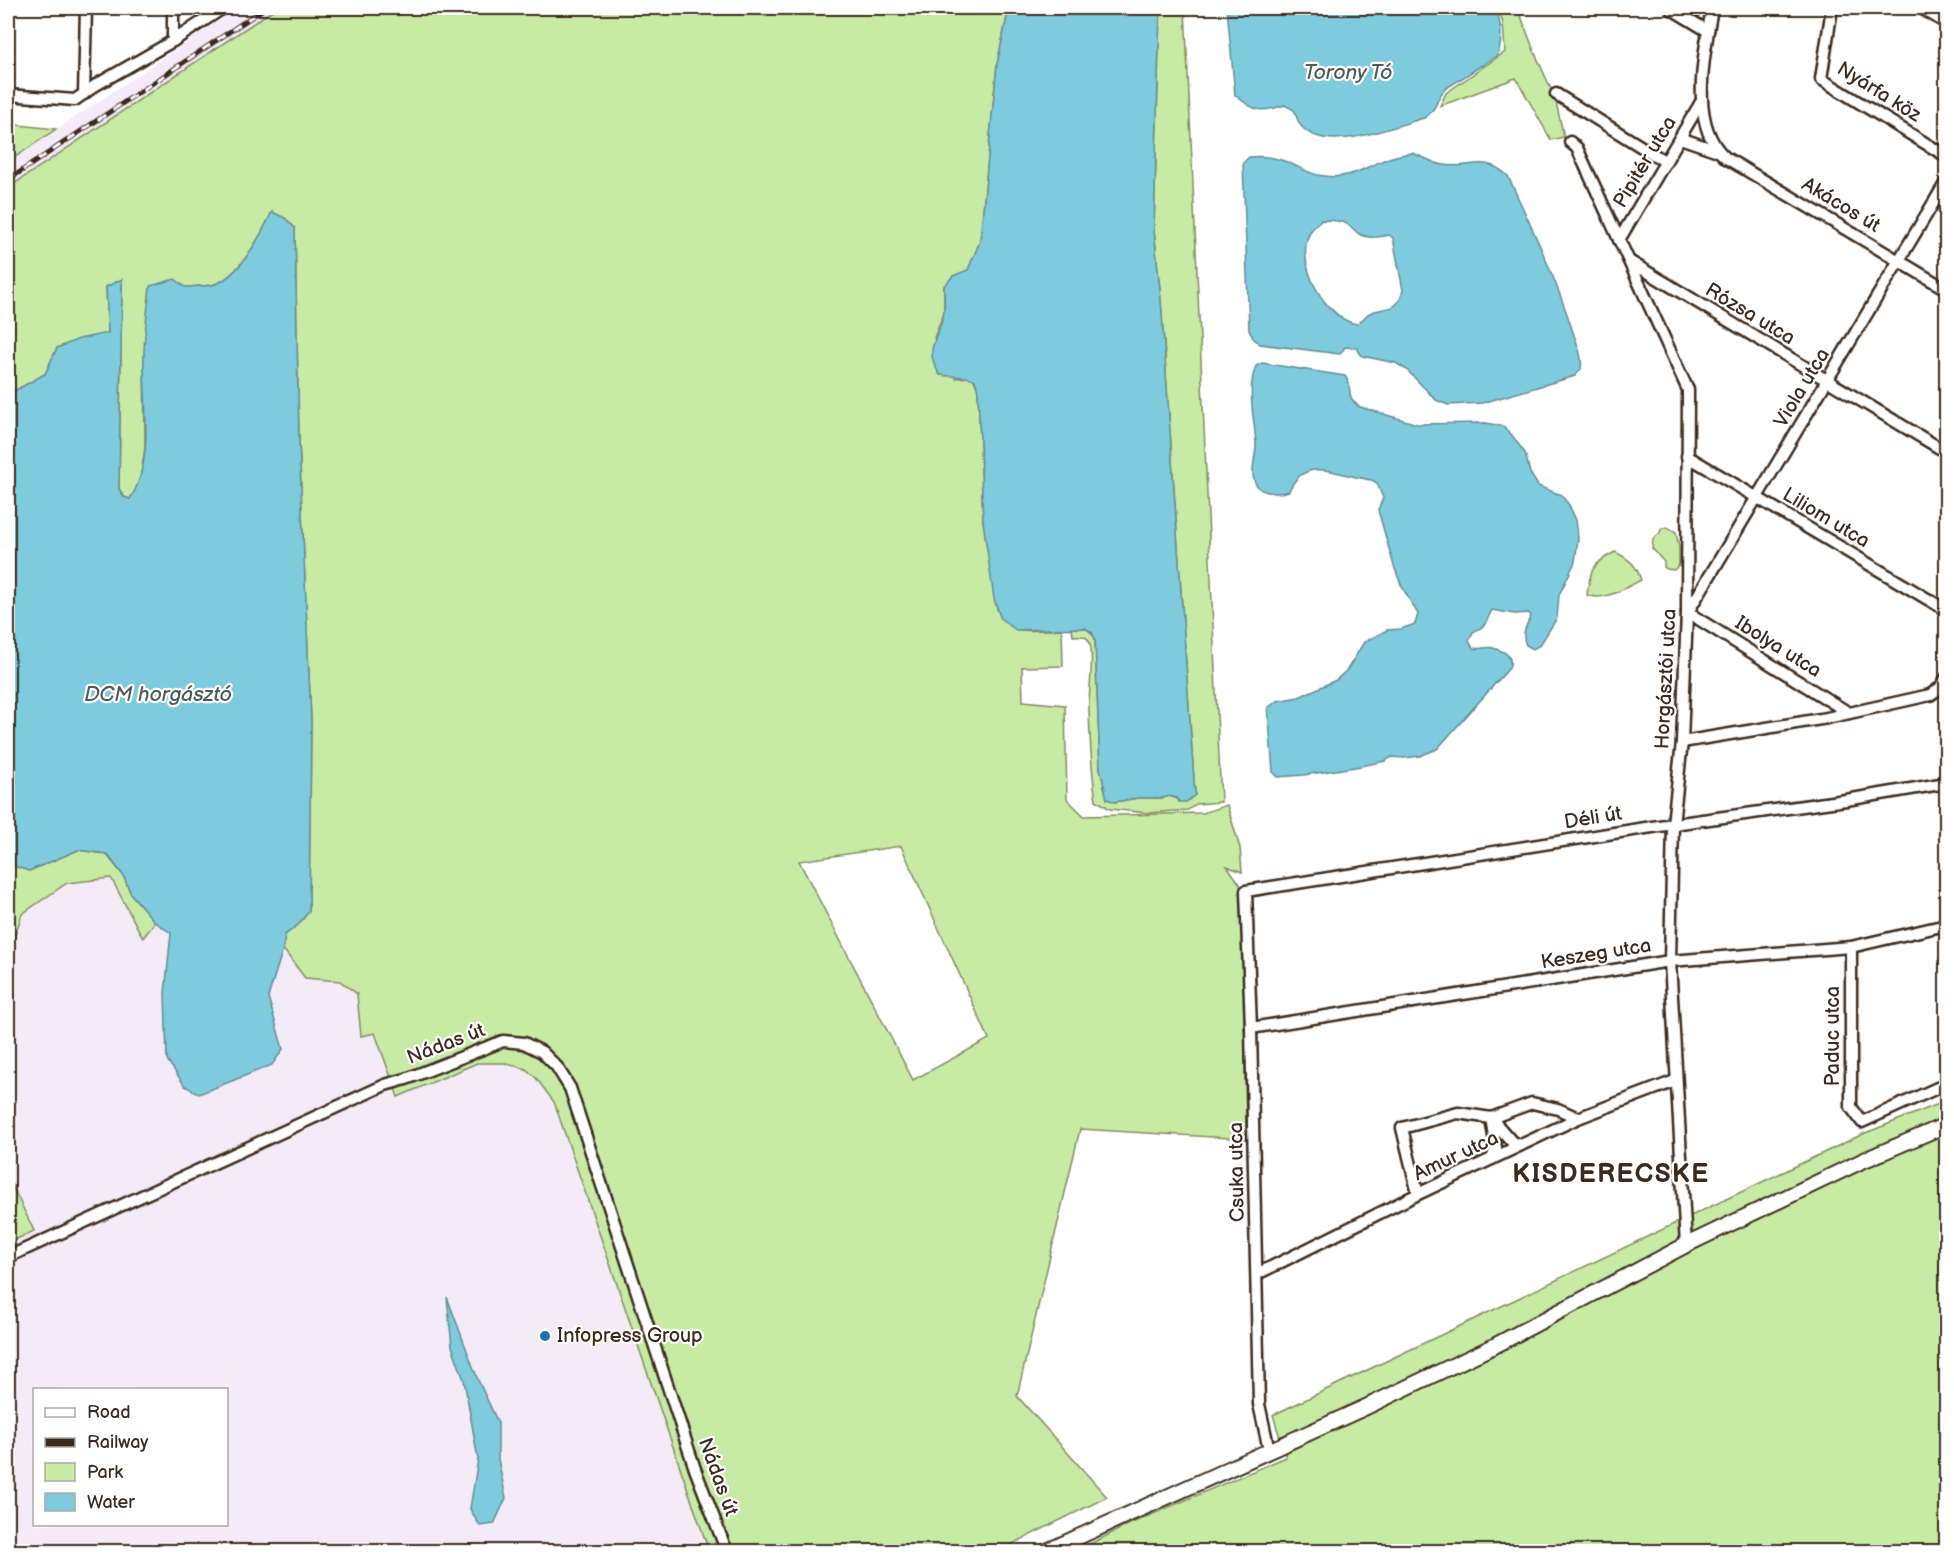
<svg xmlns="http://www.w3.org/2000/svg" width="1954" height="1559" font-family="'Balsamiq Sans',sans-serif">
	<rect width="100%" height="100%" fill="#fff"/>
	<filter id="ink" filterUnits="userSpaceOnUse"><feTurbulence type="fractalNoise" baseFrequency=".0167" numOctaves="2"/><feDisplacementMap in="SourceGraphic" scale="12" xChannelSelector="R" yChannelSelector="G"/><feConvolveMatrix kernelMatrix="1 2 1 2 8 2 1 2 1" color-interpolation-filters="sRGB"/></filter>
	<g filter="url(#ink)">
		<g fill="#f4ebf8" fill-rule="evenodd">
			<polygon points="238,8 276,8 8,188 8,162"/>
			<path d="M 111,878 L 143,937 L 155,922 L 171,933 L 165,993 L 167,1060 L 199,1094 L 272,1065 L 282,1049 L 268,997 L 283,949 L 305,978 L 340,981 L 357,994 L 361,1036 L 375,1032 L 398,1097 L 477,1063 L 504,1063 L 526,1069 L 537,1078 L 554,1102 L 709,1551 L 8,1551 L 8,1243 L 34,1231 L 8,1177 L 8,957 L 21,914 L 66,883 ZM 34,1390 L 226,1390 L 226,1524 L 34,1524 Z"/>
		</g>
		<g fill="#c7eba4" stroke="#818a61" stroke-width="1.5" fill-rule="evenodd">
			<path d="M 276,8 L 1009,8 L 997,64 L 980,242 L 968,270 L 944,286 L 944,312 L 934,338 L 956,378 L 973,377 L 978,390 L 983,521 L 997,609 C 1009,638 1036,630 1062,629 L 1063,666 L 1022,667 L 1023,701 L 1065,705 L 1067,799 L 1084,816 L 1203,813 L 1227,805 L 1240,848 L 1242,872 L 1227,866 L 1240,884 L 1244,970 L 1246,1139 L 1080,1129 L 1017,1396 L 1107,1497 L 998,1551 L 709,1551 L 554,1102 L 536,1078 L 526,1069 L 504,1063 L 477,1063 L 398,1097 L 375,1033 L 361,1036 L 357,994 L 340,981 L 305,978 L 283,949 L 285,935 L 299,924 L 309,911 L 311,721 L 299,441 L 295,228 L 285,218 L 272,212 C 261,235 242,272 218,283 C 210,287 195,286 185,287 L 144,354 L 145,448 L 139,485 L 130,499 L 124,497 L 119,489 L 122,280 L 106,287 L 108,333 L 79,340 L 57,348 L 45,374 L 9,394 L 8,410 L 8,188 ZM 901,846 L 989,1039 L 913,1080 L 799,861 Z"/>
			<path d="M 1160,8 L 1185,8 L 1221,802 L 1196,804 L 1188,810 L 1148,813 L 1110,809 L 1096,800 C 1091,770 1090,741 1089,711 C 1088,695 1095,654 1089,641 C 1085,634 1079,636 1073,636 L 1072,627 C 1084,626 1090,629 1095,639 L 1100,768 L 1107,799 L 1115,802 L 1138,798 L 1163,798 L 1169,796 L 1186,802 L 1195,795 L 1161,300 L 1154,229 Z"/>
			<polygon points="1498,8 1518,8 1534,51 1555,98 1564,137 1551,140 1516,78 1440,106 1446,93 1505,52 1503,23"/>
			<polygon points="8,124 56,129 8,162"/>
			<polygon points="1667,527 1676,532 1679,547 1679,565 1674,570 1667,569 1664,567 1664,562 1652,548 1653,539 1660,533 1661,529"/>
			<path d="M 1615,552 C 1629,559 1636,564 1641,580 C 1626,588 1604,602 1587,595 C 1590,570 1592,564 1615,552 Z"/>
			<polygon points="78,850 106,854 123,875 131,894 155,922 143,938 111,878 67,883 22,914 8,957 8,864 29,871"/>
			<polygon points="1946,1101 1946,1551 1074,1552 1132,1523 1286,1457 1273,1415 1863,1134"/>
			<polygon points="8,1177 34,1231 8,1243"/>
		</g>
		<g fill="#7fcbde" stroke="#648b91" stroke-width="1.5" fill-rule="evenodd">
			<path d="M 1009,8 L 1160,8 L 1154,229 L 1161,300 L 1195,795 L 1186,802 L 1179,802 L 1177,798 L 1169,796 L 1163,798 L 1138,798 L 1115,802 L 1107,799 L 1100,768 L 1095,639 L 1092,632 L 1085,628 L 1016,630 L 1001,619 L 994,599 L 983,521 L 978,390 L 975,380 C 969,375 951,377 940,375 C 921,346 941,338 944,311 C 945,303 944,294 944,286 L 953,276 L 968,270 L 980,241 L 997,64 Z"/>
			<path d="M 1227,8 L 1496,8 C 1501,24 1503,38 1498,55 L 1445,89 C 1435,100 1438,109 1424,118 C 1393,126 1328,155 1302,127 C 1298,123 1296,115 1294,110 L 1285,105 C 1260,113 1255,112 1235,95 Z"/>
			<path d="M 1412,153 C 1422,156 1434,164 1444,165 C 1471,170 1483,153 1508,176 C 1531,226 1555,276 1572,329 C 1576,342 1583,356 1581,369 L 1575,376 L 1482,403 L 1448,405 L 1436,400 L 1407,370 L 1396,363 L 1362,356 L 1357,348 L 1345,347 L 1340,354 L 1260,344 L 1253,338 L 1249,330 L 1243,163 L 1249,157 C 1260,156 1270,156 1281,160 C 1296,164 1308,175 1324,176 C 1352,180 1366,166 1389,158 C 1397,155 1405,154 1412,153 ZM 1322,220 C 1330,220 1340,220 1347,224 C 1352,227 1355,231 1359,234 C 1368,239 1379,237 1389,235 L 1393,238 L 1403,290 C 1398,315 1383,305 1368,314 C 1364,317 1362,321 1357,324 C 1321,319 1283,243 1322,220 Z"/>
			<path d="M 272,212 L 285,218 L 295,228 L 299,441 L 311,721 L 309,911 L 299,924 L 285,935 L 283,949 L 268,997 L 283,1049 L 272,1065 L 199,1094 L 185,1086 L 167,1060 L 165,993 L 171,933 L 155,922 L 131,894 L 123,875 L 107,854 L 78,850 L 29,871 L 8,864 L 8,410 L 9,394 L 45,374 L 57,348 L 79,339 L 108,333 L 106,287 L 122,279 L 119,489 L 124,497 L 130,499 C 155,461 143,399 144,355 C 144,332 148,309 150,286 L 175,279 L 185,287 C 195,286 210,287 218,283 C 242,272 261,235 272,212 Z"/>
			<path d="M 1262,363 L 1345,376 C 1354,388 1344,397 1360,407 L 1417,424 L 1486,423 L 1502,426 L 1511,434 L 1525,453 L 1530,473 L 1538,486 L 1561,495 L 1569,505 L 1576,520 L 1578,538 L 1575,562 L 1559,595 L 1557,618 L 1540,645 L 1533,649 L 1526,645 C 1521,634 1526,626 1531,616 L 1529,613 L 1515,614 L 1492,610 L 1484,626 L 1473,632 L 1469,641 L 1473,648 C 1480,650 1487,646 1493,648 C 1504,651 1514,656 1509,668 L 1437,749 L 1420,756 L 1404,758 L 1392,757 L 1385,761 L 1361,766 L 1304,775 L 1278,777 L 1273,772 L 1268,708 L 1277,701 L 1299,697 L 1336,680 L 1347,670 L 1364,642 L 1387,630 L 1401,629 L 1415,624 L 1418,614 L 1402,587 L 1394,566 L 1378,510 L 1383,498 L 1377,483 L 1372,480 C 1342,477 1305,453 1289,491 C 1281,494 1264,494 1258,487 C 1248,476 1256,458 1256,445 C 1255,419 1246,391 1256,366 Z"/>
			<polygon points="447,1297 478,1380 498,1423 498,1459 506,1498 494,1524 480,1526 470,1509 478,1459 464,1380 452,1346"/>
		</g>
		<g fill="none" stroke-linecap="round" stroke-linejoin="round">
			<polyline stroke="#648b91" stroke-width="3" points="1334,1548 1336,1552"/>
			<defs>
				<g id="minor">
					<polyline points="1670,8 1708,31"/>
					<path d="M 1712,8 C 1705,51 1687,125 1726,158 L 1946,289"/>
					<polyline points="1832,8 1821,79 1946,156"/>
					<polyline points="1921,8 1946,23"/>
					<polyline points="173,41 173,8"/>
					<polyline points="84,94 86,8"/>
					<polyline points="1556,94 1666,162"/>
					<polyline points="8,95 75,100 96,85 173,41 223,8"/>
					<polyline points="1680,138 1718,151"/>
					<polyline points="1570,142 1577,148 1688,390 1687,612 1682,742 1673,824 1670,961 1686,1245"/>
					<polyline points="1619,240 1701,102"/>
					<polyline points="1629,261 1946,452"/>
					<polyline points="1687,456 1946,610"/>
					<polyline points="1687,612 1849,713"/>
					<polyline points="1688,612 1946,182"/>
					<polyline points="1682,742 1827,718 1930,695 1940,688 1946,678"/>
					<polyline points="1851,947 1851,1107 1862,1122 1946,1084"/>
					<polyline points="1251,1028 1670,961 1851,947 1946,925"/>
					<polyline points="1491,1118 1496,1148 1492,1159"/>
					<polyline points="1491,1118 1512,1142 1521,1145"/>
					<polyline points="1418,1194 1402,1128 1458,1113 1491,1118 1532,1103 1558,1109 1578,1118"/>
					<polyline points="8,1257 385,1085 406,1079 503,1041 524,1043 542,1052 557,1067 570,1088 695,1469 727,1552"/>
					<polyline points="1257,1274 1418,1194 1578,1118 1675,1081"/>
					<polyline points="1269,1450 1259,1404 1251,1028 1246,891 1652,827 1846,800 1946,783"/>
				</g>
				<polyline id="major" points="1045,1552 1366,1407 1496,1345 1686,1245 1862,1161 1946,1125"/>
			</defs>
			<use href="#minor" stroke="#3b2a1e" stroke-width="15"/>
			<use href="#major" stroke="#3b2a1e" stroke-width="18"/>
			<use href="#minor" stroke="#fff" stroke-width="10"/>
			<use href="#major" stroke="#fff" stroke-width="14"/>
			<defs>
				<polyline id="rail" points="8,180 265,8"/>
			</defs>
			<use href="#rail" stroke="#3b2a1e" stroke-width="5"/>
			<use href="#rail" stroke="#fff" stroke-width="3" stroke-dasharray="9" stroke-linecap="butt"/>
		</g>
	</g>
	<circle fill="#1f6fb2" stroke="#fff" stroke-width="2" cx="545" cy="1336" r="6"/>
	<g text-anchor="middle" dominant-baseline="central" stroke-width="4.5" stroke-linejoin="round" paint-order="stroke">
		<g font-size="20" fill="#3b2a1e" stroke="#fff">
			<text transform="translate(1879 92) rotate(32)">Nyárfa köz</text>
			<text transform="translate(1645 162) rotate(-59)">Pipitér utca</text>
			<text transform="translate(1841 205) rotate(31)">Akácos út</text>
			<text transform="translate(1750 314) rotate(31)">Rózsa utca</text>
			<text transform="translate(1802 388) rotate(-59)">Viola utca</text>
			<text transform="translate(1826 518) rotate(31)">Liliom utca</text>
			<text transform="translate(1778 647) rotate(32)">Ibolya utca</text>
			<text transform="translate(1666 679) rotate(-87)">Horgásztói utca</text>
			<text transform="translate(1593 818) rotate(-9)">Déli út</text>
			<text transform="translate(1596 954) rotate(-9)">Keszeg utca</text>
			<text transform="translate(1833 1036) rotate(-90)">Paduc utca</text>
			<text transform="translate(446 1044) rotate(-21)">Nádas út</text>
			<text transform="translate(1456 1156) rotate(-25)">Amur utca</text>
			<text transform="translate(1237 1172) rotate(-91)">Csuka utca</text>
			<text transform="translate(718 1477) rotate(70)">Nádas út</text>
		</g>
		<g font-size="20" fill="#3b2a1e" stroke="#fff" text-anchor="start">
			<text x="557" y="1336">Infopress Group</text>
		</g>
		<g font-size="21" font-style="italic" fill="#4f5a58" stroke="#fff">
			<text x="1348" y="72">Torony Tó</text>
			<text x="158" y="694">DCM horgásztó</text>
		</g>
		<g font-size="26" font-weight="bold" letter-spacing="1.5" fill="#3b2a1e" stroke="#fff">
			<text x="1611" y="1174">KISDERECSKE</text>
		</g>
	</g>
	<rect width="1954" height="1559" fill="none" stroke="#fff" stroke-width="30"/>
	<rect x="15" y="15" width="1924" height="1529" fill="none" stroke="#3b2a1e" stroke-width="2" filter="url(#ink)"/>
	<rect x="33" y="1388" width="195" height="138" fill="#ffffff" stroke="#b1aaa5" stroke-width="1.5"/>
	<rect x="45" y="1408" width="30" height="9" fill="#ffffff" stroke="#b1aaa5" stroke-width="1.5"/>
	<text x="87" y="1418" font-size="18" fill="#3b2a1e">Road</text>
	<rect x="45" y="1438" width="30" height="9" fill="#3b2a1e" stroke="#b1aaa5" stroke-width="1.5"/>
	<text x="87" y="1448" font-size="18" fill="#3b2a1e">Railway</text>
	<rect x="45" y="1463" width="30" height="18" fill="#c7eba4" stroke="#b1aaa5" stroke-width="1.5"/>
	<text x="87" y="1478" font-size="18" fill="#3b2a1e">Park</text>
	<rect x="45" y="1493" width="30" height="18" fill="#7fcbde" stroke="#b1aaa5" stroke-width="1.5"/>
	<text x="87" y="1508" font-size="18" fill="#3b2a1e">Water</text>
</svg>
